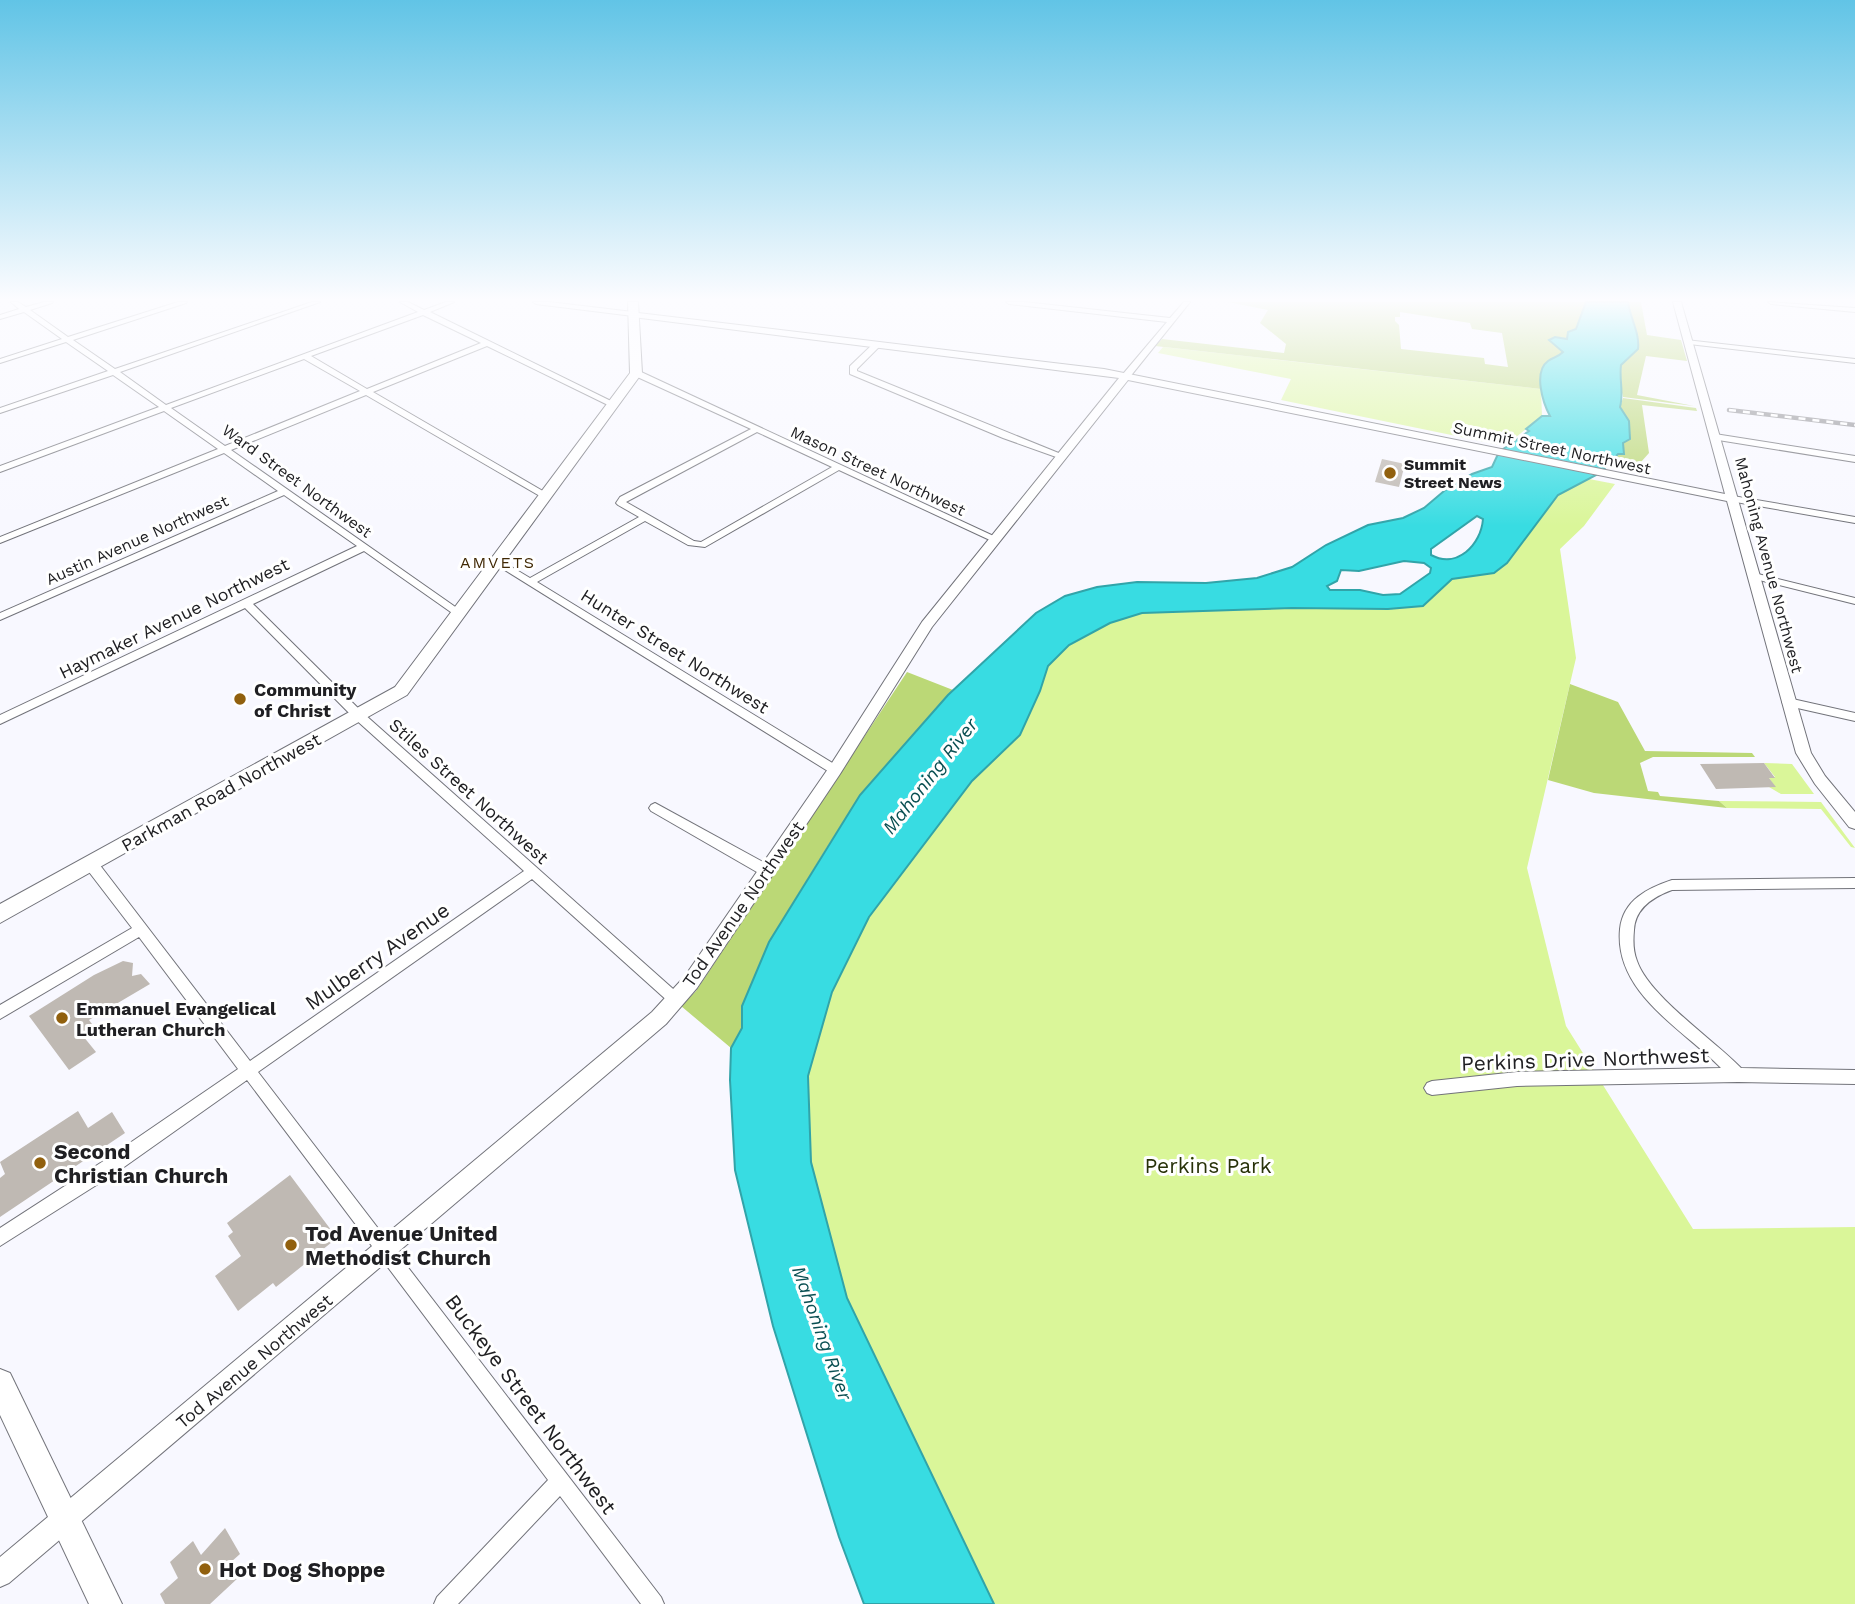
<svg xmlns="http://www.w3.org/2000/svg" width="1855" height="1604" font-family="'Work Sans',sans-serif">
	<rect width="100%" height="100%" fill="#f8f8ff"/>
	<g fill="#daf699">
		<polygon points="1163,347 1541,389 1542,416 1505,446 1281,400 1291,379 1158,353"/>
		<polygon points="1589,479 1615,484 1584,526 1560,549 1576,658 1527,868 1566,1026 1693,1229 1855,1227 1855,1604 994,1604 847,1298 811,1162 808,1076 832,992 869,917 972,781 1020,735 1040,691 1048,666 1069,645 1110,623 1142,613 1292,608 1388,609 1423,606 1452,579 1530,531 1558,495"/>
		<polygon points="1764,763 1792,764 1814,794 1781,794 1769,787 1775,787 1769,778 1775,777"/>
		<polygon points="1719,801 1821,802 1855,848 1851,847 1821,809 1727,808"/>
	</g>
	<g fill="#bbd876" fill-rule="evenodd">
		<path d="M 1228,302 L 1586,302 L 1576,329 L 1567,339 L 1555,337 L 1549,340 L 1563,352 L 1541,372 L 1541,389 L 1155,346 L 1162,339 L 1284,353 L 1286,344 L 1260,323 L 1268,310 ZM 1400,312 L 1470,323 L 1472,329 L 1502,333 L 1508,367 L 1485,364 L 1484,358 L 1401,349 L 1399,325 L 1395,321 L 1395,317 L 1400,317 Z"/>
		<path d="M 1628,302 L 1641,302 L 1647,335 L 1681,340 L 1687,361 L 1646,356 L 1637,395 L 1694,406 L 1623,397 L 1619,379 L 1621,364 L 1638,348 C 1640,333 1630,318 1628,302 Z"/>
		<polygon points="1623,398 1696,408 1697,411 1642,405 1649,453 1633,471 1608,466 1618,454 1625,454 1621,451 1623,443 1630,438 1629,421 1620,407"/>
		<polygon points="907,672 953,690 860,795 824,852 769,942 742,1006 742,1028 731,1048 681,1006 696,991"/>
		<polygon points="1570,684 1618,702 1645,751 1752,753 1755,757 1653,757 1640,763 1648,791 1658,792 1660,796 1719,801 1727,808 1594,793 1548,780"/>
	</g>
	<path fill="#38dce2" stroke="#31a4a9" stroke-width="2" fill-rule="evenodd" d="M 1586,302 L 1628,302 C 1630,318 1640,333 1638,349 L 1621,365 C 1619,379 1624,393 1620,407 L 1629,421 L 1630,439 L 1623,443 L 1624,454 L 1618,454 L 1600,473 L 1558,495 L 1507,563 L 1494,573 L 1452,579 L 1423,606 L 1388,609 L 1292,608 L 1142,613 L 1110,623 L 1069,645 L 1048,666 L 1040,691 L 1020,735 L 972,781 L 869,917 L 832,992 L 808,1076 L 811,1162 L 847,1298 L 994,1604 L 864,1604 L 839,1537 L 773,1326 L 735,1170 L 730,1080 L 731,1048 L 742,1028 L 742,1006 L 769,942 L 860,795 L 948,695 L 1036,613 L 1065,596 L 1097,587 L 1137,582 L 1206,583 L 1257,578 L 1292,567 L 1326,545 L 1368,525 L 1403,518 L 1424,508 L 1444,491 L 1472,474 L 1492,467 L 1499,452 L 1529,431 L 1526,429 L 1542,416 L 1550,416 C 1543,403 1533,372 1548,361 C 1554,357 1558,357 1563,352 L 1549,340 L 1555,337 L 1567,339 L 1568,332 L 1576,329 ZM 1477,516 L 1483,519 C 1481,545 1457,569 1431,555 L 1431,549 ZM 1404,561 L 1424,563 L 1431,568 L 1430,573 L 1400,594 L 1383,595 L 1360,590 L 1330,590 L 1327,586 L 1337,581 L 1341,570 L 1359,571 Z"/>
	<g fill="#bfb9b3">
		<polygon points="1382,459 1405,464 1399,487 1375,482"/>
		<polygon points="1764,763 1775,778 1769,778 1776,787 1716,789 1700,764"/>
		<polygon points="123,961 133,963 132,976 141,974 150,984 89,1020 95,1028 83,1036 96,1052 69,1070 29,1016 94,975"/>
		<polygon points="78,1111 88,1128 112,1112 125,1133 0,1217 0,1178 5,1174 0,1162"/>
		<polygon points="290,1175 337,1238 276,1287 273,1283 238,1311 215,1276 241,1256 228,1236 233,1232 227,1223"/>
		<polygon points="225,1528 240,1554 231,1562 239,1577 210,1604 165,1604 160,1594 178,1578 170,1562 193,1541 201,1555"/>
	</g>
	<g fill="none" stroke-linecap="round" stroke-linejoin="round">
		<defs>
			<g id="minor">
				<path d="M 11,302 L 18,302 L 26,307 L 44,302 L 53,302 L 52,303 L 30,310 L 68,337 L 178,302 L 187,302 L 186,303 L 73,340 L 115,369 L 312,302 L 320,302 L 120,372 L 166,405 L 418,312 L 400,302 L 408,302 L 424,310 L 446,302 L 454,302 L 430,312 L 617,404 L 610,406 L 487,346 L 373,392 L 548,494 L 548,498 L 545,499 L 366,395 L 231,450 L 464,613 L 459,616 L 455,615 L 364,551 L 253,604 L 363,713 L 681,996 L 683,1000 L 681,1004 L 676,1006 L 671,1004 L 532,879 L 258,1072 L 661,1597 L 664,1604 L 641,1604 L 560,1496 L 458,1604 L 434,1604 L 437,1597 L 548,1480 L 247,1080 L 117,1172 L 0,1246 L 0,1228 L 105,1160 L 238,1069 L 139,937 L 0,1019 L 0,1005 L 132,928 L 86,868 L 85,864 L 86,860 L 96,860 L 250,1061 L 524,871 L 355,719 L 245,608 L 0,724 L 0,715 L 357,546 L 284,495 L 0,620 L 0,613 L 278,491 L 224,453 L 0,543 L 0,537 L 218,449 L 164,411 L 0,472 L 0,466 L 159,407 L 113,375 L 0,413 L 0,408 L 108,371 L 66,342 L 0,363 L 0,359 L 62,339 L 24,312 L 0,319 L 0,315 L 19,309 ZM 423,315 L 481,343 L 367,389 L 311,356 ZM 304,359 L 360,391 L 225,446 L 171,408 Z"/>
				<polygon points="533,302 549,302 633,312 637,314 633,316 536,304"/>
				<polygon points="1006,302 1024,302 1170,318 1184,302 1190,302 1129,378 1123,378 1123,374 1167,322 1009,304"/>
				<polygon points="1768,302 1855,308 1855,312 1771,304"/>
				<polygon points="1686,340 1855,359 1855,363 1689,344 1685,342"/>
				<polygon points="874,343 881,345 857,369 857,371 1066,456 1059,458 1003,438 850,374 850,366"/>
				<path d="M 633,371 L 639,371 L 1000,539 L 995,542 L 992,541 L 839,470 L 705,547 L 688,545 L 645,521 L 537,582 L 839,767 L 841,770 L 839,773 L 831,773 L 492,562 L 497,559 L 500,560 L 530,578 L 639,517 L 618,505 L 616,503 L 620,497 L 751,429 L 633,375 ZM 757,432 L 832,467 L 701,542 L 694,541 L 626,502 Z"/>
				<polygon points="1715,434 1855,456 1855,462 1712,439 1712,435"/>
				<polygon points="1733,496 1855,517 1855,523 1730,501 1730,497"/>
				<polygon points="1754,573 1855,598 1855,604 1751,578 1751,574"/>
				<polygon points="1788,698 1855,713 1855,721 1784,705 1782,702"/>
				<polygon points="655,803 772,867 773,871 772,875 762,875 651,811 649,808 651,805"/>
				<path d="M 1855,878 L 1855,888 L 1672,890 C 1653,897 1635,908 1634,930 C 1633,941 1633,951 1637,961 C 1649,996 1714,1040 1741,1068 L 1855,1070 L 1855,1084 L 1738,1082 L 1517,1086 L 1432,1095 L 1427,1093 L 1424,1088 L 1427,1083 L 1432,1081 L 1517,1072 L 1721,1068 C 1682,1028 1614,993 1620,929 C 1623,900 1648,888 1672,880 Z"/>
			</g>
			<polygon id="secondary" points="1673,302 1681,302 1811,753 1825,776 1855,812 1855,829 1849,827 1815,784 1796,753 1727,501 1128,380 932,627 840,774 697,988 666,1024 9,1583 0,1587 0,1557 652,1012 685,976 830,766 922,622 1119,378 633,317 630,316 630,312 1104,369 1725,494"/>
			<g id="primary">
				<polygon points="628,302 638,302 642,373 407,695 0,923 0,904 395,687 630,373"/>
				<polygon points="0,1369 10,1373 122,1604 89,1604 0,1415"/>
			</g>
		</defs>
		<use href="#minor" stroke="#72737a" stroke-width="2"/>
		<use href="#secondary" stroke="#72737a" stroke-width="2"/>
		<use href="#primary" stroke="#72737a" stroke-width="2"/>
		<use href="#minor" fill="#fff" fill-rule="evenodd"/>
		<use href="#secondary" fill="#fff" fill-rule="evenodd"/>
		<use href="#primary" fill="#fff" fill-rule="evenodd"/>
		<defs>
			<polyline id="rail" points="1729,410 1855,425"/>
		</defs>
		<use href="#rail" stroke="#929297" stroke-width="4.5"/>
		<use href="#rail" stroke="#fff" stroke-width="2.5" stroke-dasharray="7" stroke-linecap="butt"/>
	</g>
	<linearGradient id="sky" x2="0" y2="1"><stop stop-color="#61c4e6"/><stop offset="0.57" stop-color="#fcfcff"/><stop offset="1" stop-color="#fcfcff" stop-opacity="0"/></linearGradient>
	<rect width="1855" height="526" fill="url(#sky)"/>
	<g fill="#91600e" stroke="#fff" stroke-width="2.5">
		<circle cx="1390" cy="473" r="7"/>
		<circle cx="240" cy="699" r="7"/>
		<circle cx="62" cy="1018" r="7"/>
		<circle cx="40" cy="1163" r="7"/>
		<circle cx="291" cy="1245" r="7"/>
		<circle cx="205" cy="1569" r="7"/>
	</g>
	<g text-anchor="middle" dominant-baseline="central" stroke-width="6" stroke-linejoin="round" paint-order="stroke">
		<g font-size="16" fill="#202023" stroke="#fff">
			<text transform="translate(1552 448) rotate(12)">Summit Street Northwest</text>
			<text transform="translate(878 471) rotate(25)">Mason Street Northwest</text>
			<text transform="translate(297 481) rotate(36)">Ward Street Northwest</text>
			<text transform="translate(137 540) rotate(-24)">Austin Avenue Northwest</text>
			<text transform="translate(1769 565) rotate(75)">Mahoning Avenue Northwest</text>
		</g>
		<g font-size="16" font-weight="bold" fill="#202023" stroke="#fff" text-anchor="start">
			<text x="1404" y="464">Summit<tspan x="1404" dy="18">Street News</tspan></text>
		</g>
		<g font-size="16" letter-spacing="2" fill="#402804" stroke="#fff">
			<text x="498" y="562">AMVETS</text>
		</g>
		<g font-size="18" fill="#202023" stroke="#fff">
			<text transform="translate(174 618) rotate(-26)">Haymaker Avenue Northwest</text>
			<text transform="translate(675 651) rotate(32)">Hunter Street Northwest</text>
			<text transform="translate(469 791) rotate(42)">Stiles Street Northwest</text>
			<text transform="translate(221 792) rotate(-29)">Parkman Road Northwest</text>
			<text transform="translate(743 904) rotate(-55)">Tod Avenue Northwest</text>
			<text transform="translate(254 1361) rotate(-40)">Tod Avenue Northwest</text>
		</g>
		<g font-size="18" font-weight="bold" fill="#202023" stroke="#fff" text-anchor="start">
			<text x="254" y="689">Community<tspan x="254" dy="21">of Christ</tspan></text>
			<text x="76" y="1008">Emmanuel Evangelical<tspan x="76" dy="21">Lutheran Church</tspan></text>
		</g>
		<g font-size="19" font-style="italic" fill="#094f52" stroke="#fff">
			<text transform="translate(930 776) rotate(-52)">Mahoning River</text>
			<text transform="translate(822 1333) rotate(70)">Mahoning River</text>
		</g>
		<g font-size="21" fill="#202023" stroke="#fff">
			<text transform="translate(377 956) rotate(-35)">Mulberry Avenue</text>
			<text transform="translate(1585 1059) rotate(-2)">Perkins Drive Northwest</text>
			<text transform="translate(531 1404) rotate(53)">Buckeye Street Northwest</text>
		</g>
		<g font-size="21" font-weight="bold" fill="#202023" stroke="#fff" text-anchor="start">
			<text x="54" y="1151">Second<tspan x="54" dy="24">Christian Church</tspan></text>
			<text x="305" y="1233">Tod Avenue United<tspan x="305" dy="24">Methodist Church</tspan></text>
			<text x="219" y="1569">Hot Dog Shoppe</text>
		</g>
		<g font-size="21" fill="#283209" stroke="#fff">
			<text x="1208" y="1165">Perkins Park</text>
		</g>
	</g>
</svg>
